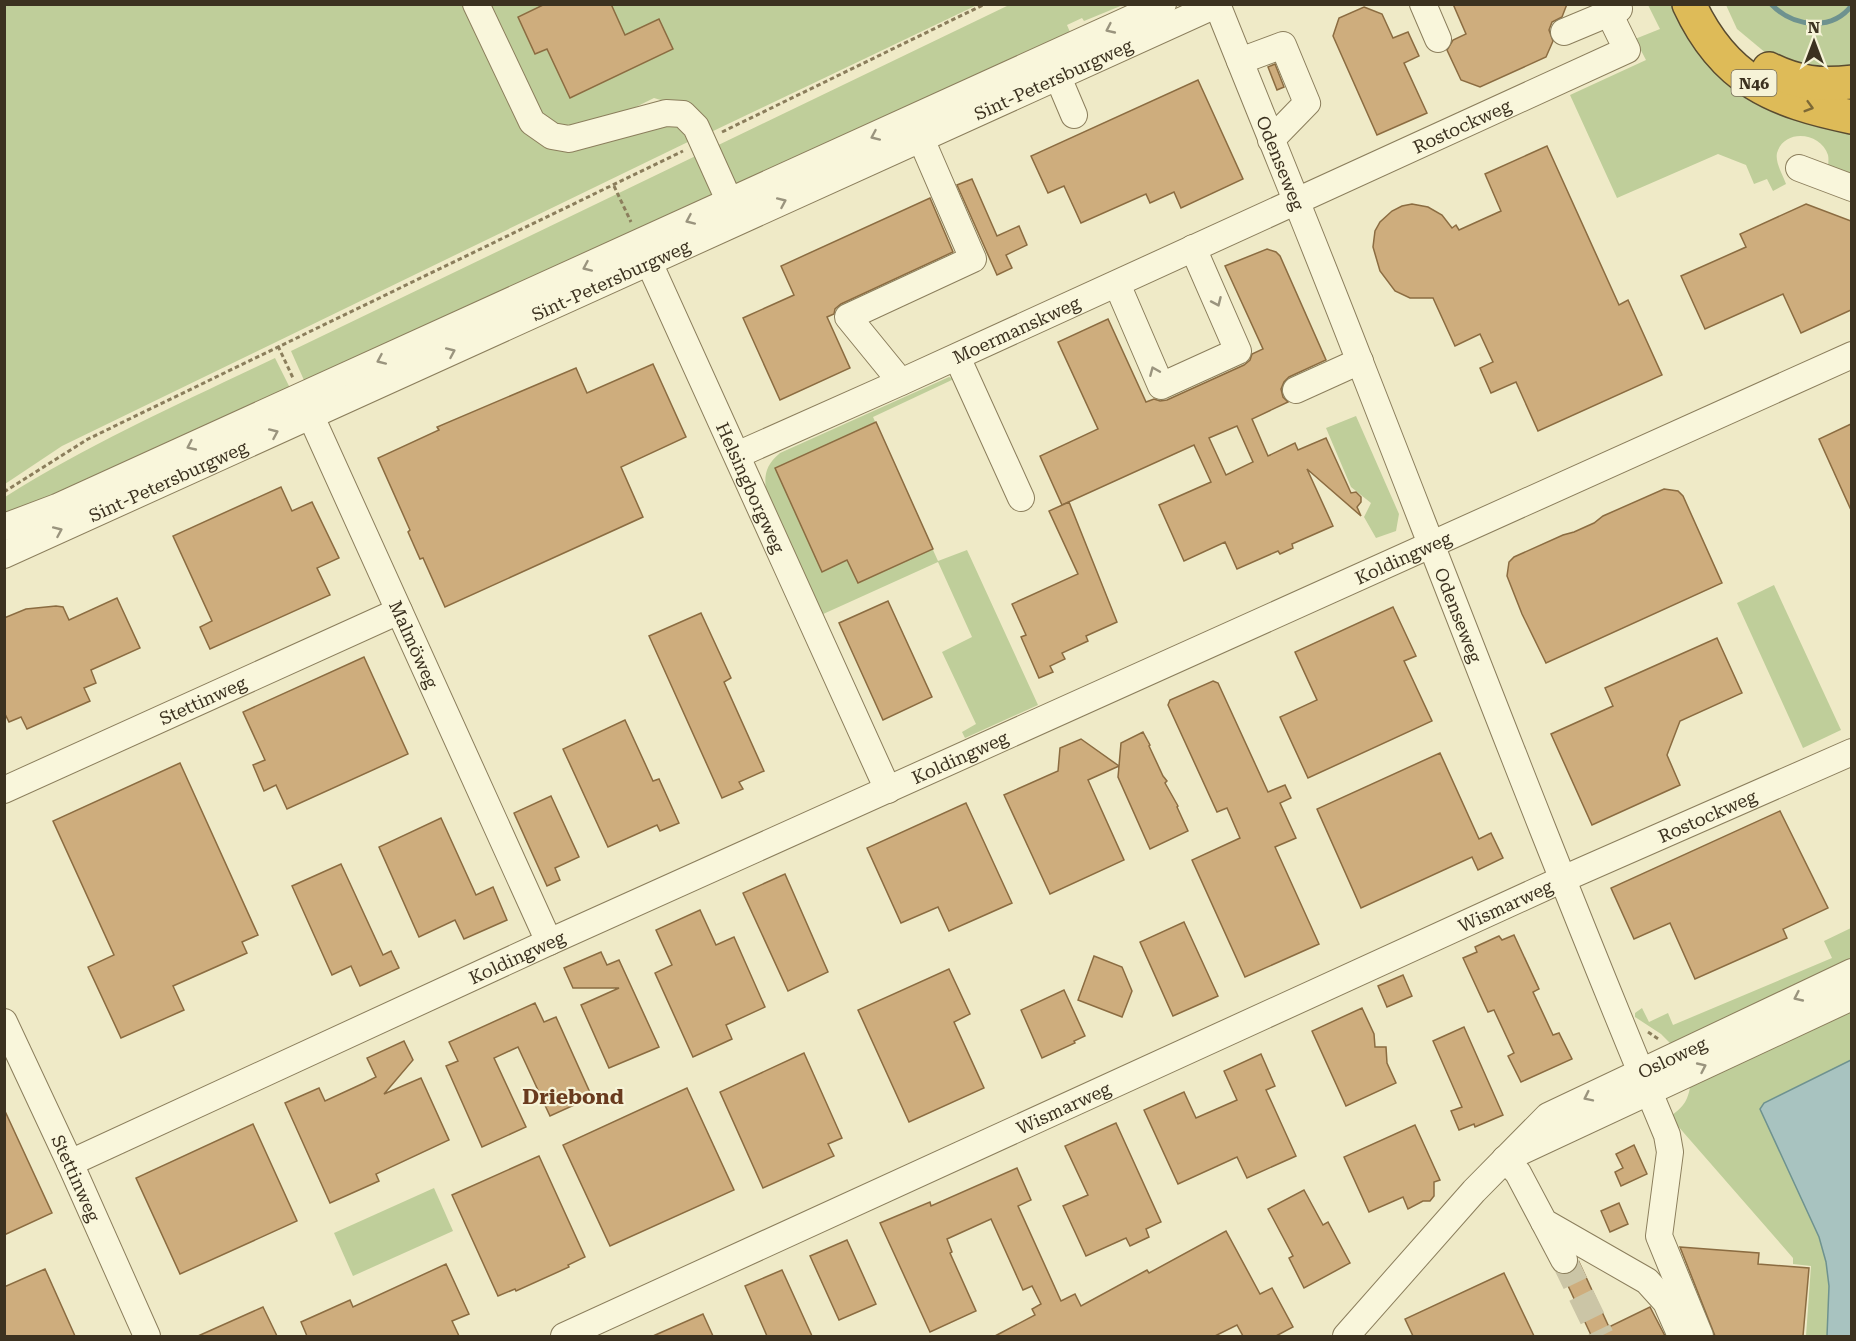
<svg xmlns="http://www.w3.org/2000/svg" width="1856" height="1341" font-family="'Roboto Serif',serif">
	<rect width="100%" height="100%" fill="#efeac7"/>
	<g fill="#bfce9a">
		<polygon points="5,5 977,5 709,133 694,110 654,98 557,146 673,117 692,140 62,446 5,484"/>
		<polygon points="1009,5 1123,5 1084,21 1082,18 1067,25 1070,32 307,387 291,351"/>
		<path d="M 1648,5 L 1678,5 L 1706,51 L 1851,126 L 1851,178 L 1828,169 C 1828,165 1829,159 1828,155 C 1821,132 1784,128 1777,153 C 1775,163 1783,175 1786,184 L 1773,191 L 1767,179 L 1754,184 L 1746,165 L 1718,154 L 1617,198 L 1570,95 L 1646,60 L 1635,39 L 1660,29 Z"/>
		<polygon points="1726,5 1851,5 1851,69 1824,73 1773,59 1737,29"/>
		<path d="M 275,358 L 293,394 L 5,519 L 5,497 C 89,444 185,401 275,358 Z"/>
		<path d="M 949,377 L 954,379 L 873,417 L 938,561 L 967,550 L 1038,705 L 965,738 L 962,732 L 976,724 L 942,652 L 972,637 L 938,562 L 821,615 L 766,491 C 764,474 766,465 780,453 Z"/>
		<polygon points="1356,416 1399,514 1396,531 1376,538 1364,517 1371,503 1351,487 1326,428"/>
		<polygon points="1774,585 1841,730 1803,748 1737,603"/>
		<polygon points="1851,928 1851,967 1674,1047 1661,1034 1635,1017 1635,1013 1642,1008 1649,1022 1668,1013 1673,1025 1832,958 1824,941"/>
		<path d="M 1851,1006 L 1851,1060 L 1764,1103 L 1819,1237 L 1826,1262 L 1829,1286 L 1827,1336 L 1806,1336 L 1811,1266 L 1793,1264 L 1793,1258 L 1670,1117 C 1685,1105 1688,1101 1691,1082 Z"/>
		<polygon points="434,1188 453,1231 353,1276 334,1233"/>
	</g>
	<polygon fill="#a8c3c0" stroke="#6e928f" stroke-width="1.5" points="1851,1060 1851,1336 1827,1336 1829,1286 1826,1262 1819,1237 1760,1109 1764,1103"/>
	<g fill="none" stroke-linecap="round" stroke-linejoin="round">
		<path stroke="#6e928f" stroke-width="5" d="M 1771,4 C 1793,27 1832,32 1852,5"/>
	</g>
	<g fill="#cead7d" stroke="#8b6c41" stroke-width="1.5" fill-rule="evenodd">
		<polygon points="545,4 611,4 625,35 659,19 673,49 570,98 547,49 535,54 518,17"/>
		<polygon points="1453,4 1567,4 1562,17 1552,22 1549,30 1553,41 1546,57 1480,87 1461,80 1447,50 1453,40 1466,34"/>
		<polygon points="1364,7 1382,14 1393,38 1408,32 1419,56 1404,63 1427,113 1377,135 1333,36 1339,18"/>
		<polygon points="1275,64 1284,87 1277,90 1268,67"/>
		<polygon points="1198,80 1243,179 1181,208 1174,192 1150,203 1146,194 1081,223 1064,186 1048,193 1031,156"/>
		<polygon points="1547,146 1619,305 1628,300 1662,375 1538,431 1516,382 1491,393 1480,368 1493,362 1480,334 1455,346 1433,298 1410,298 1395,291 1380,271 1373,247 1375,231 1380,222 1392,211 1402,206 1412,204 1428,207 1442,215 1452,228 1456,225 1459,230 1501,211 1485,174"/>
		<polygon points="972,179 997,236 1019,226 1027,245 1006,255 1012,268 997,275 957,185"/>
		<polygon points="930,198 953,252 841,304 835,309 834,314 827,317 850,368 780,400 743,318 794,295 781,266"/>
		<polygon points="1806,204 1851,221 1851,310 1801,333 1783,294 1705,329 1681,276 1746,247 1740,234"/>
		<path d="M 1267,249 L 1276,252 L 1280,256 L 1326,360 L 1289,377 L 1284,382 L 1281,389 L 1283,397 L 1288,402 L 1252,419 L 1268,456 L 1295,443 L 1298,450 L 1326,438 L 1351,493 L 1356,492 L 1361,497 L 1361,502 L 1357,507 L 1361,516 L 1307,469 L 1333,526 L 1292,544 L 1293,548 L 1280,554 L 1278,551 L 1237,569 L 1225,542 L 1184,561 L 1159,505 L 1211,482 L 1194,445 L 1062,505 L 1040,456 L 1098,429 L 1058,342 L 1108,319 L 1146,402 L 1154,399 L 1160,401 L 1167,400 L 1244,365 L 1250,360 L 1252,354 L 1263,349 L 1225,266 ZM 1237,426 L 1253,462 L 1226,475 L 1209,438 Z"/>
		<polygon points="653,364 686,437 621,467 643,517 445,607 423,558 420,559 408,532 410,530 378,458 439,430 437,427 576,368 587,393"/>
		<polygon points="876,422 933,549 858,583 847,560 822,572 775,468"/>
		<polygon points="1851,424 1851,510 1819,439"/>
		<polygon points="281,487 292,511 312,502 339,558 317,568 330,595 210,649 200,627 212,621 173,536"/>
		<polygon points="1664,489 1678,491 1683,496 1722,583 1546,663 1522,614 1507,576 1509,562 1514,557 1563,535 1574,532 1594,523 1603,516"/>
		<polygon points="1069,502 1117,622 1086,636 1088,641 1062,653 1065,659 1050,666 1053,672 1039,678 1021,637 1026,635 1012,604 1078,574 1049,511"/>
		<polygon points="117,598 140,648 91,670 96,683 84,688 90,701 27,729 21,717 9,722 4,712 4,618 26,609 56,606 63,607 69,620"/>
		<polygon points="888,601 932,697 883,720 839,623"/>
		<polygon points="1393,607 1416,656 1404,661 1432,721 1308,778 1280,717 1317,700 1295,652"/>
		<polygon points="701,613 731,678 724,682 764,771 739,782 743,789 722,798 649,636"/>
		<polygon points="1717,638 1742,693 1680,721 1667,755 1680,785 1592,825 1551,734 1613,706 1605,688"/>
		<polygon points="364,657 408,754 287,809 276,785 264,791 253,765 265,760 243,712"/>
		<polygon points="1213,681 1218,683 1268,792 1285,785 1291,798 1280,803 1296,838 1275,847 1319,944 1245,977 1192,860 1240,838 1227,808 1217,812 1168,705 1170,700"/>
		<polygon points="625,720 653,781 659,779 679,823 660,831 657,825 608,847 563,749"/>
		<polygon points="1143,732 1150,745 1149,746 1163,776 1167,781 1165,783 1178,806 1177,807 1188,831 1150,849 1118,777 1119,766 1088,780 1124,860 1050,894 1004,795 1058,771 1060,748 1081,739 1119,766 1121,743"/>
		<polygon points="1440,753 1479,839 1491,833 1503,858 1478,870 1472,857 1361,908 1317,809"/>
		<polygon points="180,763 258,935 242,942 247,953 173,986 184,1010 121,1038 88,967 114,955 53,821"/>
		<polygon points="551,796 579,857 555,868 560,880 547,886 514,813"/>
		<polygon points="966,803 1012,903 949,931 938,907 901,923 867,848"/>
		<polygon points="1780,811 1828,908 1783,929 1787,938 1695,979 1670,923 1634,939 1611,888"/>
		<polygon points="441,818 476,895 493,887 507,920 464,939 455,920 419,937 379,847"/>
		<polygon points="341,864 383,955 391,951 399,968 360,986 351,966 332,975 292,886"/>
		<polygon points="785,874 828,972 788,991 743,893"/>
		<polygon points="700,910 716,945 734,937 765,1007 726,1025 732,1039 693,1057 655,973 672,965 656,930"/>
		<polygon points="1184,922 1218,996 1173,1016 1140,942"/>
		<polygon points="1514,935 1539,989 1533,992 1553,1035 1559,1033 1572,1059 1521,1082 1508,1056 1514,1053 1494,1010 1488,1012 1463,958 1477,952 1475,947 1499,936 1502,940"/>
		<polygon points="601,952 607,965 619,960 659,1047 609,1068 581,1005 619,988 573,988 564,968"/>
		<polygon points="1094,956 1122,967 1132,991 1122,1017 1078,1000"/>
		<polygon points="949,969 970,1014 954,1022 984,1088 909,1122 858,1010"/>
		<polygon points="1403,975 1412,996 1387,1007 1378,986"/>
		<polygon points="1064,990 1085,1036 1074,1041 1075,1043 1042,1058 1021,1010"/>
		<polygon points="535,1003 544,1022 556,1017 592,1097 550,1116 518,1047 494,1058 526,1127 482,1147 446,1066 458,1061 449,1042"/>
		<polygon points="1362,1008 1374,1034 1375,1047 1386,1047 1387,1063 1396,1083 1346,1106 1312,1031"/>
		<polygon points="1464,1027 1503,1115 1475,1127 1474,1124 1459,1130 1451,1111 1462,1107 1433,1041"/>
		<polygon points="404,1041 413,1060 384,1094 421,1078 449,1140 376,1174 379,1181 330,1203 285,1103 319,1088 325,1101 364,1083 376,1077 367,1058"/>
		<polygon points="804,1053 842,1138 828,1144 834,1156 763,1188 720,1092"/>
		<polygon points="1261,1054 1275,1086 1266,1090 1296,1156 1247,1178 1237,1157 1178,1184 1144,1110 1184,1092 1196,1118 1237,1100 1224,1071"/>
		<polygon points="687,1088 734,1190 610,1246 563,1145"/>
		<polygon points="4,1109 52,1213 4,1235"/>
		<polygon points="1116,1123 1161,1222 1146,1229 1149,1237 1130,1246 1126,1238 1086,1256 1063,1206 1088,1195 1065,1146"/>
		<polygon points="253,1124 297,1221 180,1274 136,1178"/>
		<polygon points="1415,1125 1440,1180 1434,1182 1434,1196 1430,1201 1423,1201 1408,1209 1403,1197 1369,1212 1344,1157"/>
		<polygon points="1634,1145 1647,1174 1621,1186 1615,1172 1623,1168 1616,1154"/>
		<polygon points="539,1156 585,1257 568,1265 569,1267 516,1291 515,1289 498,1296 452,1195"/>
		<polygon points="1017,1168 1031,1200 1018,1206 1061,1301 1075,1294 1081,1306 1147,1270 1149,1273 1226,1231 1260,1294 1272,1288 1293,1327 1276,1336 1243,1336 1237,1325 1215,1336 995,1336 1035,1315 1032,1309 1041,1304 1032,1286 1023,1290 991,1219 947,1239 952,1252 950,1253 976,1311 930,1332 880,1223 930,1202 931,1206"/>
		<polygon points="1304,1190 1323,1225 1328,1222 1350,1263 1304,1288 1289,1258 1293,1256 1268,1209"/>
		<polygon points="1619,1203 1628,1224 1610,1232 1601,1211"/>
		<polygon points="847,1240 876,1304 839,1320 810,1256"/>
		<polygon points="1680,1247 1759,1253 1758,1264 1809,1268 1803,1336 1715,1336"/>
		<polygon points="1579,1262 1609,1327 1650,1307 1665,1336 1588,1336 1591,1335 1563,1275 1571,1273 1576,1268"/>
		<polygon points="446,1264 469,1314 452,1321 459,1336 307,1336 301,1322 350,1300 353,1307"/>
		<polygon points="45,1269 75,1336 4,1336 4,1287"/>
		<polygon points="782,1270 812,1336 767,1336 745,1286"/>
		<polygon points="1504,1273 1534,1336 1413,1336 1405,1319"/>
		<polygon points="263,1307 277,1336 198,1336"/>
		<polygon points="703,1314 713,1336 653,1336"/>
	</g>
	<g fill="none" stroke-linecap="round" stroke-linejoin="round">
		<polyline stroke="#cbc5a6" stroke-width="26" stroke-dasharray="26 13" stroke-linecap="butt" points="1564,1260 1601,1336"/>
		<defs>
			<g id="minor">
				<polyline points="476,4 532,122 552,136 569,139 666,113 683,114 696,127 737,218"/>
				<path id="s1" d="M 1217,4 C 1265,124 1314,243 1360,362 C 1461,620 1560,879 1667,1135 L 1670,1152 L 1659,1236 L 1700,1336"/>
				<polyline points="1423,4 1438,39"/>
				<polyline points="1564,32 1619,9 1617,5"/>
				<polyline points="1240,61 1283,45 1307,103 1271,140"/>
				<polyline points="1052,63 1074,115"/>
				<polyline points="1799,168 1852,188"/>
				<path id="s2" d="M 642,247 L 888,790"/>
				<polyline points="1117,284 1161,386 1238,351 1193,248"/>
				<polyline points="957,357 1021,498"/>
				<polyline points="901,382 848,317 973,259 915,125"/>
				<polyline points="1296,390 1360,361"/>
				<path id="s3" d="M 304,401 L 549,942"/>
				<path id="s4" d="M 737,455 L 901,382 L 1627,50 L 1609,13 L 1608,4"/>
				<polyline points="4,527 57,507 1163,4"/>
				<path id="s5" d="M 4,555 L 1218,4"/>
				<path id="s6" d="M 4,790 L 399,611"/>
				<path id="s7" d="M 4,1022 L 70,1163 L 147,1336"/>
				<polyline points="1520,1152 1852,997"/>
				<polyline points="1505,1159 1518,1173 1544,1222 1647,1281 1666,1302 1681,1336"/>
				<path id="s8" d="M 70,1163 L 549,942 L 1852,355"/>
				<polyline points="1544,1222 1564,1260"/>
				<path id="s9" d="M 564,1336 L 1563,879 L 1852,752"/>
				<path id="s10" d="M 1346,1336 L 1474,1191 L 1548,1116 L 1852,972"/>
			</g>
			<g id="highway">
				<path d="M 1689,4 C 1724,80 1774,101 1852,117"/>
				<path d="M 1769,69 C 1797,83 1821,86 1852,82"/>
			</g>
		</defs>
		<use href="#minor" stroke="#8b7e5c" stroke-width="28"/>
		<use href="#highway" stroke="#594b30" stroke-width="36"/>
		<g stroke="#8b7e5c" stroke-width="3" stroke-dasharray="4.5 3" stroke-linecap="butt">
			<polyline points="722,132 985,4"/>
			<polyline points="614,186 631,222"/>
			<polyline points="278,346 293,378"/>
			<polyline points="4,492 88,439 683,151"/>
			<polyline points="1648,1032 1660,1040"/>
		</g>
		<use href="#minor" stroke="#f9f6db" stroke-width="26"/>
		<use href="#highway" stroke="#debb58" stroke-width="33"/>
	</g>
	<defs><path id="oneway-chevron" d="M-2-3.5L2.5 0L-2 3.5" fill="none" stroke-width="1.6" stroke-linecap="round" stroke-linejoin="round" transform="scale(1.5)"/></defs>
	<g stroke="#9a947e">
		<use href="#oneway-chevron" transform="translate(1110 29) rotate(155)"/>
		<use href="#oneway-chevron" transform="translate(875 136) rotate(156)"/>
		<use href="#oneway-chevron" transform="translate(782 202) rotate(-24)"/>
		<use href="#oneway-chevron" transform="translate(690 220) rotate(156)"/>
		<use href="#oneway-chevron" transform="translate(587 267) rotate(156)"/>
		<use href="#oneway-chevron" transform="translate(1217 302) rotate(66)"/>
		<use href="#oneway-chevron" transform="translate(451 352) rotate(-24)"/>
		<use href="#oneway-chevron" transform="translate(381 360) rotate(156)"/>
		<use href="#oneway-chevron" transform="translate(1154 371) rotate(-113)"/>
		<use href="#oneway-chevron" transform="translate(274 433) rotate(-24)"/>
		<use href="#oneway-chevron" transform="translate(191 446) rotate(155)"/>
		<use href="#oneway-chevron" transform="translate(58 531) rotate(-24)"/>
		<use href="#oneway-chevron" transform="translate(1798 997) rotate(155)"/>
		<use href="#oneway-chevron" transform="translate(1702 1067) rotate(-25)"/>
		<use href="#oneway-chevron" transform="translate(1588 1097) rotate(154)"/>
	</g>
	<use stroke="#7d6936" href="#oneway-chevron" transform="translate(1809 107) rotate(16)"/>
	<g text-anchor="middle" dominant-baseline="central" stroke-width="4.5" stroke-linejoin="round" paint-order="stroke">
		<rect fill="#f6f3d7" stroke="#746c57" stroke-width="1.5" x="1731.5" y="70" width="45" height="26" rx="4.5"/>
		<g font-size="16" font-weight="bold" fill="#3c3220">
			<text x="1754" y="83">N46</text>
		</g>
		<g font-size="18" fill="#3c3220" stroke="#f6f3d7">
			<text stroke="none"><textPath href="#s5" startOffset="1152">Sint-Petersburgweg</textPath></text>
			<text stroke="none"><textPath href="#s4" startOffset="796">Rostockweg</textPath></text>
			<text stroke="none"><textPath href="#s1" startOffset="171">Odenseweg</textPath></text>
			<text stroke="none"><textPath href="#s5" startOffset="666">Sint-Petersburgweg</textPath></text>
			<text stroke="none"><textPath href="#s4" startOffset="306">Moermanskweg</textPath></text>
			<text stroke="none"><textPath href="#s5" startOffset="180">Sint-Petersburgweg</textPath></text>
			<text stroke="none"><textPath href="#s2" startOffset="264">Helsingborgweg</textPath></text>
			<text stroke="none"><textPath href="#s8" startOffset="1464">Koldingweg</textPath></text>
			<text stroke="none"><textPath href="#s1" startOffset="657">Odenseweg</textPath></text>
			<text stroke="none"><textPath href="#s3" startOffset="267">Malmöweg</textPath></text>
			<text stroke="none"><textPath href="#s6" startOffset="218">Stettinweg</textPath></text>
			<text stroke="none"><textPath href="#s8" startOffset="978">Koldingweg</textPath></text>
			<text stroke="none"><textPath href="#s9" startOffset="1256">Rostockweg</textPath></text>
			<text stroke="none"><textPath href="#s9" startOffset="1035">Wismarweg</textPath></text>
			<text stroke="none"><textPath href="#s8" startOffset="492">Koldingweg</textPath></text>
			<text stroke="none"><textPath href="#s10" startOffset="436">Osloweg</textPath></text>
			<text stroke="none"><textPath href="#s9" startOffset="549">Wismarweg</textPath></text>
			<text stroke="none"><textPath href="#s7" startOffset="172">Stettinweg</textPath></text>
		</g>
		<g font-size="21" font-weight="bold" fill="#693b1e" stroke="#f6f3d7">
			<text x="573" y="1097">Driebond</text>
		</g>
	</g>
	<rect width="1856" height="1341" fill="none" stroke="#3c3220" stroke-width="12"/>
	<g transform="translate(1814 42)" stroke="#f6f3d7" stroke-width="4.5" paint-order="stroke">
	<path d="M0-4.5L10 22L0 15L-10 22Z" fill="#3c3220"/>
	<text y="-9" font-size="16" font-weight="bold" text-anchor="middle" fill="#3c3220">N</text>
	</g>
</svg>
